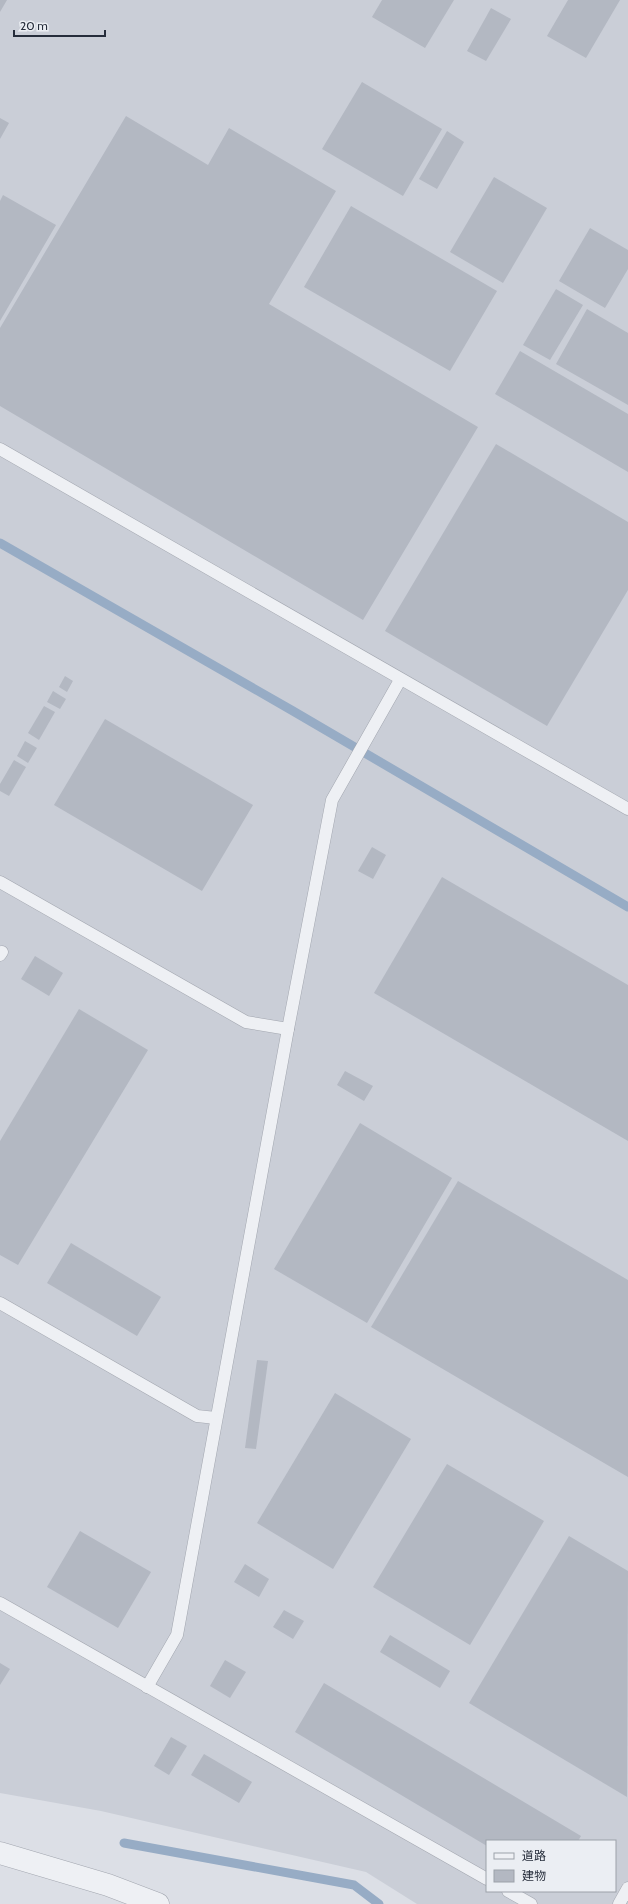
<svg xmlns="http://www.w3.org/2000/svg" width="628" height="1904" font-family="Cabin,'Noto Sans JP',sans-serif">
	<rect width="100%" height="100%" fill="#dcdfe6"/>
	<path fill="#caced7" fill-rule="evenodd" d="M 0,0 L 628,0 L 628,1904 L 417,1904 L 366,1872 L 101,1811 L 0,1793 ZM 487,1841 L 615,1841 L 615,1891 L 487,1891 Z"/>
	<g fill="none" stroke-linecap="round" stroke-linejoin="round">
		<g stroke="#97acc5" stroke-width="9">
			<polyline points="0,543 293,711 628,907"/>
			<polyline points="124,1843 354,1885 379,1904"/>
		</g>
	</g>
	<g fill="#b3b8c2">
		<polygon points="0,0 7,0 0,12"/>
		<polygon points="382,0 454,0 425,48 372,17"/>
		<polygon points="568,0 620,0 586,58 547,36"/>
		<polygon points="491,8 511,19 486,61 467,51"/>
		<polygon points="362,82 442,129 403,196 322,149"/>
		<polygon points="126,116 208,165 229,128 336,191 269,304 478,427 363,620 0,406 0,328"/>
		<polygon points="0,118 9,123 0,139"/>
		<polygon points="447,131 464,142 437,189 419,179"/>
		<polygon points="494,177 547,208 503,283 450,252"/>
		<polygon points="3,195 56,225 0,321 0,201"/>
		<polygon points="351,206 497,291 450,371 304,287"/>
		<polygon points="590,228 628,250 628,269 605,308 559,281"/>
		<polygon points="556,289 583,305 550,360 523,345"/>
		<polygon points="587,309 628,333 628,405 556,364"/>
		<polygon points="520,351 628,414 628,472 495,394"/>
		<polygon points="496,444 628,522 628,590 547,726 385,631"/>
		<polygon points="65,676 73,681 67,692 59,687"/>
		<polygon points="53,691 66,699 60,709 47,702"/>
		<polygon points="44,706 55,712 39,740 28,733"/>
		<polygon points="105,719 253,805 202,891 54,805"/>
		<polygon points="25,741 37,748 28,763 17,756"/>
		<polygon points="14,760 26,767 9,796 0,791 0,784"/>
		<polygon points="372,847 386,855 373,879 358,871"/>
		<polygon points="442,877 628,985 628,1141 374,993"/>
		<polygon points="35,956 63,973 49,996 21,979"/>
		<polygon points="79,1009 148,1050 18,1265 0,1255 0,1141"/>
		<polygon points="345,1071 373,1086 364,1101 337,1085"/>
		<polygon points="360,1123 452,1178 367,1323 274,1269"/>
		<polygon points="458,1181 628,1280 628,1477 371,1327"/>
		<polygon points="71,1243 161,1297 137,1336 47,1283"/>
		<polygon points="257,1360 268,1361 256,1449 245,1448"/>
		<polygon points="335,1393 411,1439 333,1569 257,1523"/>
		<polygon points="447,1464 544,1521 470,1645 373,1587"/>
		<polygon points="80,1531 151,1572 118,1628 47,1587"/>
		<polygon points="569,1536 628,1571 627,1797 469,1703"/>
		<polygon points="245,1564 269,1579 259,1597 234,1582"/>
		<polygon points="284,1610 304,1621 293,1639 273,1627"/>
		<polygon points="390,1635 450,1671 440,1688 380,1652"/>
		<polygon points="225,1660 246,1672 230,1698 210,1686"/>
		<polygon points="0,1663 10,1669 0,1685"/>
		<polygon points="324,1683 581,1836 578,1841 487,1841 487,1846 295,1732"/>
		<polygon points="171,1737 187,1746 169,1775 154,1766"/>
		<polygon points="204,1754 252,1782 239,1803 191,1775"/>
	</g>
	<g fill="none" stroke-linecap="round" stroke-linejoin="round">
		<defs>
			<g id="service">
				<polyline points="0,449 628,809"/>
				<polyline points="0,882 246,1022 288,1029"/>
				<polyline points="0,955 2,952"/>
				<polyline points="0,1303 197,1416 216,1418"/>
				<polyline points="0,1603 487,1879"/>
				<polyline points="147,1687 177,1635 288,1029 332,800 400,680"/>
				<polyline points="508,1891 531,1904"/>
				<polyline points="619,1904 628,1888"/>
			</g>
			<polyline id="tertiary" points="0,1853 108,1885 158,1904"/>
		</defs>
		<use href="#service" stroke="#a2a6af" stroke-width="13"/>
		<use href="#tertiary" stroke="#a2a6af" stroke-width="23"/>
		<use href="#service" stroke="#eef0f4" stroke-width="12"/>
		<use href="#tertiary" stroke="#eef0f4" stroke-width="22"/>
	</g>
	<rect x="486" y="1840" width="130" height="52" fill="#ebeef3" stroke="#9ca1a9"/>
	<rect x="494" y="1853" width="20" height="6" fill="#eef0f4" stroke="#9ca1a9"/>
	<text x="522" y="1860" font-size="12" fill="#262d3b">道路</text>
	<rect x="494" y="1870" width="20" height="12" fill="#b3b8c2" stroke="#9ca1a9"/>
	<text x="522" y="1880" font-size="12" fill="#262d3b">建物</text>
	<path d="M14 30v6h91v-6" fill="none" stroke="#262d3b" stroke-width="2"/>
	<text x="20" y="30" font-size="12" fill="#262d3b" stroke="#ebeef3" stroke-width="3" paint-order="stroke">20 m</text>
</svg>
